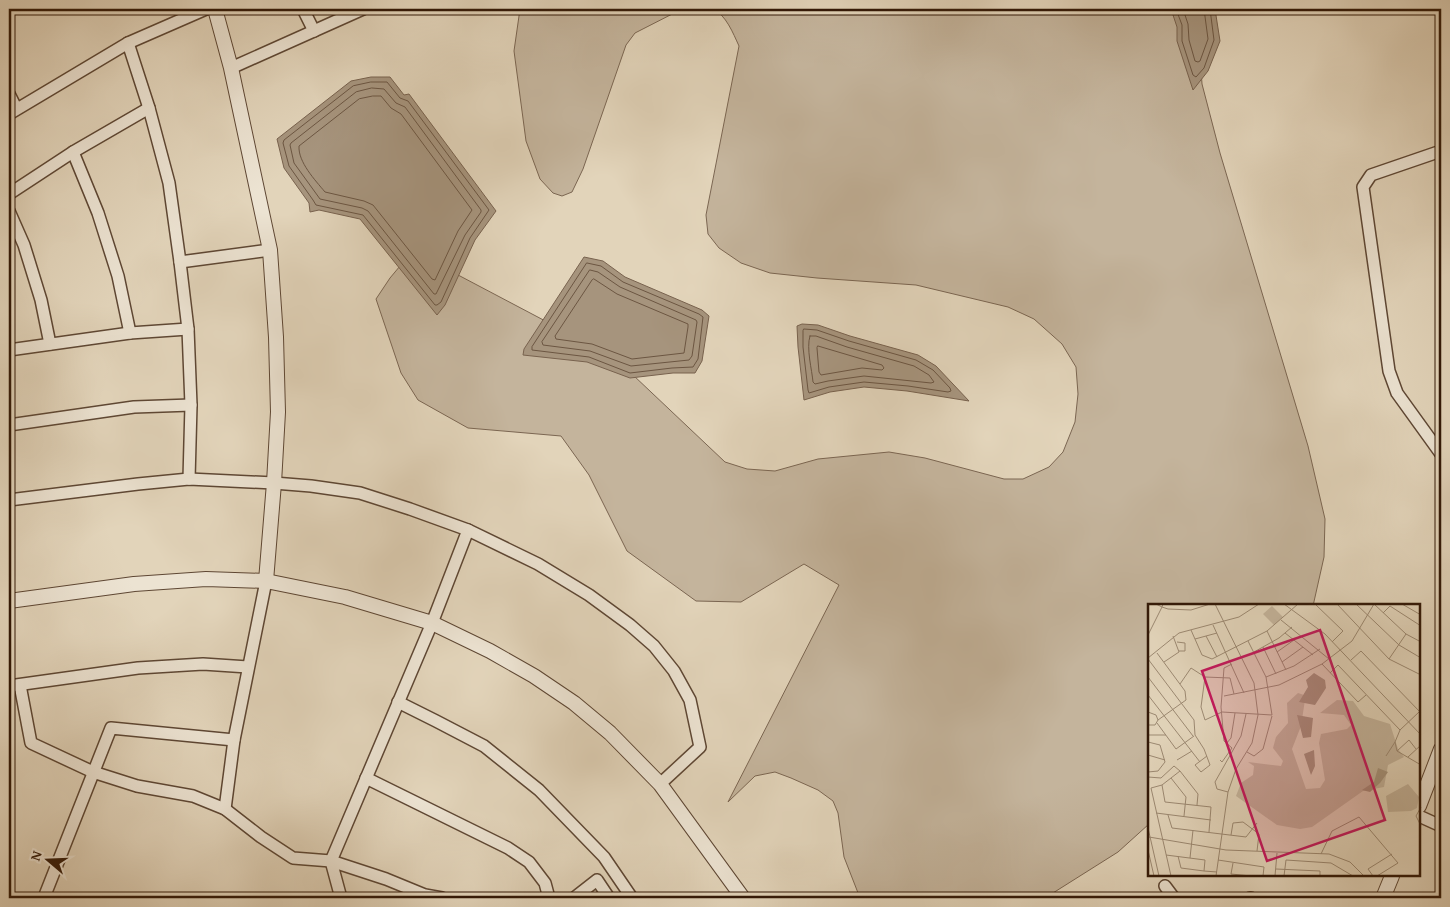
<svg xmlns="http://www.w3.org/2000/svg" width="1450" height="907" font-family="'Gentium Book Plus',serif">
	<rect width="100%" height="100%" fill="#e2d4ba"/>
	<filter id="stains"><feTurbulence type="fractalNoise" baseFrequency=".004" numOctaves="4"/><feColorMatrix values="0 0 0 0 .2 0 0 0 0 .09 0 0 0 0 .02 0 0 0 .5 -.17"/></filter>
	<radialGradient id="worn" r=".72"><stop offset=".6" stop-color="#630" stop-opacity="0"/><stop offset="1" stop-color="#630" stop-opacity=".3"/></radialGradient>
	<g fill="#c4b49c" stroke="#7b6652">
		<polygon points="520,9 682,9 635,33 626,45 583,169 572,192 562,196 553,193 540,179 526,141 514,51"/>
		<path d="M 713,9 L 1202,9 L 1199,40 L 1202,84 L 1220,153 L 1308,446 L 1325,519 L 1324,557 L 1313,606 L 1149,606 L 1149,824 L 1118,852 L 1045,898 L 860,898 L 844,857 L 838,813 L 833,801 L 818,790 L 791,778 L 775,772 L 755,776 L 728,802 L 839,585 L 804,564 L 741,602 L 696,601 L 627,551 L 589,475 L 561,436 L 468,428 L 418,400 L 401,373 L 376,299 L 390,278 L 405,260 L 441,266 L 606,353 L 633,375 L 725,462 L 747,469 L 775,471 L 818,459 L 889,452 L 925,458 L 1004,479 L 1023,479 L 1049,467 L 1063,452 L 1075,422 L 1078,394 L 1076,367 L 1062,344 L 1034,319 L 1008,307 L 916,285 L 817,278 L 770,273 L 741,263 L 719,248 L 708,234 L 706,215 L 739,46 C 733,33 726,15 713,9 Z"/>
	</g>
	<g fill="#a6947d" stroke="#78624e">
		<polygon points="1171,9 1215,9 1220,41 1208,71 1193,90 1177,41 1177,27"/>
		<polygon points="371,77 390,77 404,95 409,94 496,211 475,240 445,305 437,315 360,219 319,210 310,212 309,203 284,168 277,139 351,81"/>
		<polygon points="584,257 603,261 625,277 702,310 709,316 702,361 695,373 673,373 630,378 587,362 523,355 524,349"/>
		<polygon points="802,324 818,325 850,336 918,355 936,366 969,401 907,391 864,387 830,392 804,400 798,347 797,326"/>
	</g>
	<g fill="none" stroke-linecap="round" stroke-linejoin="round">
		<g stroke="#6c5642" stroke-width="1">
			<polyline points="1176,9 1182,25 1182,41 1193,75 1196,77 1204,68 1214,40 1210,9"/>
			<polyline points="1183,9 1188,24 1189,40 1195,61 1198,62 1200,61 1208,39 1204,9"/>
			<polygon points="371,82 387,82 400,98 408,101 489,210 470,238 441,302 437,305 435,305 363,215 316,205 313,200 289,166 283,143 284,140 353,86"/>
			<polygon points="372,88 384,89 396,103 405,107 481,210 481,212 465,235 436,294 434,294 368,211 362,208 320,199 294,163 290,145 291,143 356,92"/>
			<path d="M 373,96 L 381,96 L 391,108 L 401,114 L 472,210 L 458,231 L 435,280 L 432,279 L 373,205 L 364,201 L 325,192 C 315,180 298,162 299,146 L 359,99 Z"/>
			<polygon points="587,263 601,266 623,282 699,314 703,317 698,359 693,367 672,368 630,373 589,357 532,350 532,347"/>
			<polygon points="590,270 598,272 620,287 696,320 697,322 692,356 689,360 631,366 590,351 543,345 542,342"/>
			<polygon points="594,279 617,294 688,324 688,327 684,353 632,359 592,344 556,339 555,336 592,280"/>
			<polygon points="804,329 817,330 849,341 916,360 933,370 950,388 951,391 948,392 908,386 864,382 829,387 809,393 808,390 803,347 803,331"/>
			<path d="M 810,336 L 816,336 L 847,347 L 914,366 L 929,375 L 934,382 L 931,383 L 864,376 L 828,381 L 815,384 L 813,382 C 812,370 806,348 810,336 Z"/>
			<polygon points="818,346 882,365 884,368 882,370 862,368 821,375 819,372 817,348"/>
		</g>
		<defs>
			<g id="minor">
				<polyline points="303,9 314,31"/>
				<polyline points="128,43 149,108 169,183 180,262 188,329 191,405 189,479"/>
				<polyline points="231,68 363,9"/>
				<polyline points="9,94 16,108"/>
				<polyline points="9,114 128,43 206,9"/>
				<polyline points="1441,151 1371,175 1363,187 1389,371 1397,393 1441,454"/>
				<polyline points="73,152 98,213 118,276 130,333"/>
				<polyline points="9,194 73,152 149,108"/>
				<polyline points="9,211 24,245 41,300 50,344"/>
				<polyline points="180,262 270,250"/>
				<polyline points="9,350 130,333 188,329"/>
				<polyline points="9,425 134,407 191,405"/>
				<polyline points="9,500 138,484 189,479 274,483 311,486 360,493 410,509 468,530 432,623 331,861 341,898"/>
				<polyline points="468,530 538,564 589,595 630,625 654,646 674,671 690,700 700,747 660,784"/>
				<polyline points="20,685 31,743 93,772 137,786 193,796 225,809 261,837 293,858 331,861 386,879 425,895 442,898"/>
				<polyline points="9,686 138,668 203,664 248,667"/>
				<polyline points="398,702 436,721 484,746 539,790 604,857 632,898"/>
				<polyline points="366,778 508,848 529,862 545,883 549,898"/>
				<polyline points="225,809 234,740 266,581"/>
				<polyline points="1419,816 1441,826"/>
				<polyline points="1165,886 1174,898"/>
				<polyline points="50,898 45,895 111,728 234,740"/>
				<polyline points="574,898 597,880 609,898"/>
				<polyline points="1250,898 1251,898"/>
			</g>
			<g id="tertiary">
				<polyline points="215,9 231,68 270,250 276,337 278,412 274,483 266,581"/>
				<polyline points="9,601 134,584 206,579 266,581 345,597 432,623 490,651 534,676 574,703 610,733 660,784 743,898"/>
				<polyline points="1419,806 1441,749"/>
				<polyline points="1383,898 1392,876"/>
			</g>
		</defs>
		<use href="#minor" stroke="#5e4734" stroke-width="14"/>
		<use href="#tertiary" stroke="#5e4734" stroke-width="16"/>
		<use href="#minor" stroke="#ece3d2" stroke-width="11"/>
		<use href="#tertiary" stroke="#ece3d2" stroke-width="14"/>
	</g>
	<g transform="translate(1148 604)">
		<rect width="272" height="272" fill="#e2d4ba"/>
		<path d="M 124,2 L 135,13 L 126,21 L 115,10 ZM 150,89 L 156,91 L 157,96 L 153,122 L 144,145 L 158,185 L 172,184 L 177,176 L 171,139 L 173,130 L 199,125 L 203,121 L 196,111 L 172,109 L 189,96 L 205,97 L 216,112 L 242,120 L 250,145 L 256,153 L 240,161 L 236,183 L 215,187 L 164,223 L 152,225 L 129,221 L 88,192 L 93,179 L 105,171 L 106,162 L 100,158 L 133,162 L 135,157 L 125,144 L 128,133 L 140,119 L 139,99 ZM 260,180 L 271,193 L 269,204 L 263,207 L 240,208 L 238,192 Z" fill="#c4b49c"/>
		<path d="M 166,69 L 177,76 L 178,84 L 167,101 L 151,98 L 160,83 L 158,76 ZM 149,111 L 165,114 L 163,133 L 155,134 ZM 166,146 L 167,162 L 163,171 L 156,150 ZM 230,164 L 240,168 L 232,179 L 222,188 L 214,186 L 226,178 Z" fill="#a6947d"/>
		<path fill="none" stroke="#9c8972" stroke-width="1" d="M 15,0 L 14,3 L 20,5 L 43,6 L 62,0M 67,0 L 106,79 L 110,111 L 104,139 L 88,165 L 80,188 L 68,272M 136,0 L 177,30 L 273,131M 167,0 L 195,27 L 184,38M 189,0 L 241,55 L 273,71M 208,0 L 251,41 L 273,54M 226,0 L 258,30 L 273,38M 254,0 L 273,11M 235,9 L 242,2 L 273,22M 133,16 L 181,55M 65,21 L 96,89M 43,26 L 54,51 L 64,55 L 119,27 L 150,0M 119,27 L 138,66M 137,29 L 165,51M 0,31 L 14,3 L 8,0M 58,32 L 69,53M 47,35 L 69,29M 29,38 L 37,39 L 37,47 L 31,47M 115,43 L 128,70M 106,48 L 131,34 L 144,23M 129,48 L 146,36M 9,49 L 37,87 L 38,96 L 10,116M 0,54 L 31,29 L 91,13 L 111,0M 0,55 L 46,116 L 47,131 L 56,145 L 62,161 L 53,168 L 47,161 L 59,152M 241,55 L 258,30M 203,56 L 213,47 L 273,109M 16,58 L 31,48 L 25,32M 134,58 L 155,43M 174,60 L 210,98 L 218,91M 182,69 L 190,61 L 252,126 L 271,108M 0,73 L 45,132M 118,73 L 146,62 L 172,45M 32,80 L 43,64 L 57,73M 86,90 L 82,74 L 57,73 L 53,103 L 57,116 L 74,108 L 124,111 L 118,73 L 100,37M 0,91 L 52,158M 76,92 L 131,81 L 174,60 L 204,37 L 226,0M 0,108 L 8,111 L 10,116 L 7,121 L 0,121M 9,119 L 28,145 L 46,132M 252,126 L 247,138 L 249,147 L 273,161M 0,131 L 18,131M 0,138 L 12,141 L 17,158 L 10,167 L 0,168M 78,140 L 83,134 L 87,109M 249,147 L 261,136 L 268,145M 99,148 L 106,152 L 115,145 L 124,112M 0,151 L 17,156M 238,152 L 247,138M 260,153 L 273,141M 29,156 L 44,147M 72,156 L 74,158 L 84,144 L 76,137 L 73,103 L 76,64 L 84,60M 0,173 L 13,174 L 26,162 L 32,167M 23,174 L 38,193 L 36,212M 14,181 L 17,198 L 63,203 L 61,228M 80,188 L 69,185 L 67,178 L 93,132 L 98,110M 273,203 L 268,212 L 273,222M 8,209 L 63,216M 20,211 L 24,224 L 98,233 L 109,219M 0,224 L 11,272M 83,231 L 85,219 L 95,218 L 111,230 L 109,247M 1,233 L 78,246 L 181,250 L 202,258 L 216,272M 0,246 L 6,272M 173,250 L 184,227 L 211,213 L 250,259 L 229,272M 18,251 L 57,256 L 56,267 L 69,268M 30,252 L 33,264 L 56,267M 42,254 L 45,226M 70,256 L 116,263 L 115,272M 85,259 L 83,270 L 103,272M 128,265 L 172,267 L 172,272M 23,272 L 3,184 L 14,181 L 32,167 L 50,190 L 49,201M 127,272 L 129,249M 136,272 L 138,256 L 183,259 L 205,272M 225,272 L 220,265 L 244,250"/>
		<path fill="#c2185b" fill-opacity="0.15" stroke="#c2185b" stroke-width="2.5" d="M 172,26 L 237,216 L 119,257 L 54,67 Z"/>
		<rect width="272" height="272" fill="none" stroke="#321807" stroke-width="2.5"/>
	</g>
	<rect width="1450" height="907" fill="none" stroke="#e2d4ba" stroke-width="30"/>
	<rect x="10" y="10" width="1430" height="887" fill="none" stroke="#321807" stroke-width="2.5"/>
	<rect x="15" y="15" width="1420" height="877" fill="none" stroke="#321807"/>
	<g transform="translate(48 860) rotate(289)" stroke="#ece3d2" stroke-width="4" paint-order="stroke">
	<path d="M0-4L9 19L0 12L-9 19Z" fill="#321807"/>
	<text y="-8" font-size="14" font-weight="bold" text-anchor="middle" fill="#321807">N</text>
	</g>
	<rect width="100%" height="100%" filter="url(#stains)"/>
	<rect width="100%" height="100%" fill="url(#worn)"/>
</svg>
